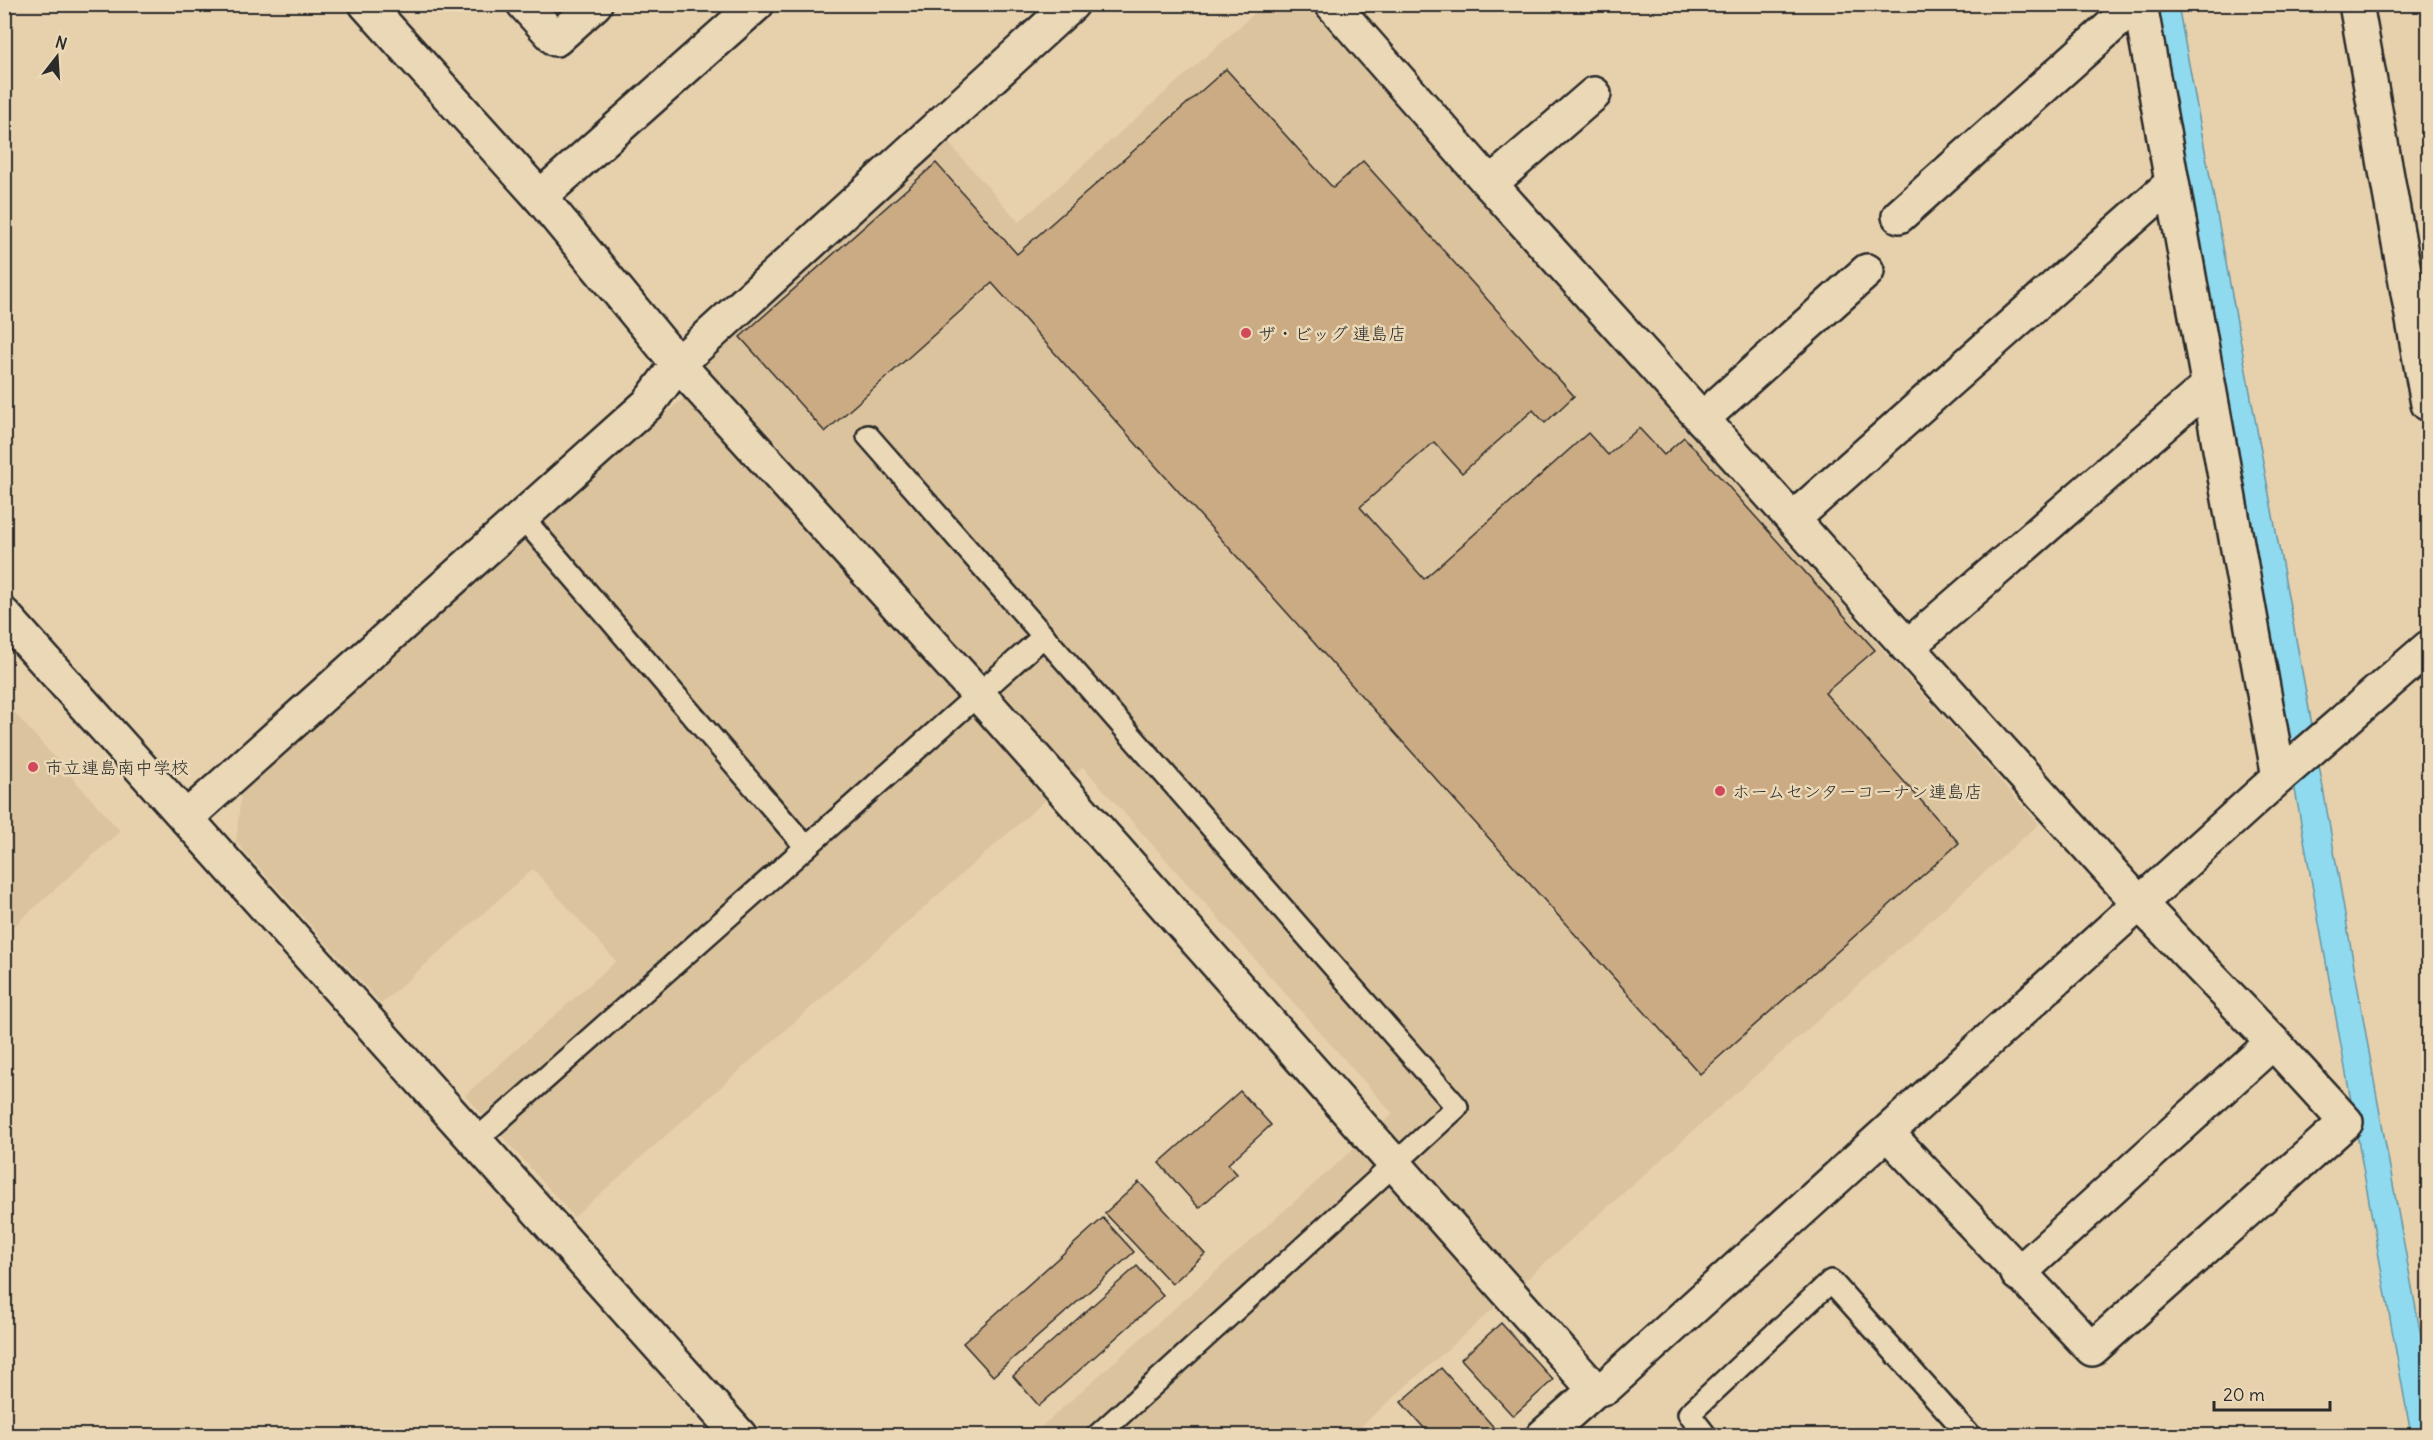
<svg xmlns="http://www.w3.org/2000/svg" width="2433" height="1440" font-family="Delius,'Klee One',sans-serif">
	<rect width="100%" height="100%" fill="#e7d1ad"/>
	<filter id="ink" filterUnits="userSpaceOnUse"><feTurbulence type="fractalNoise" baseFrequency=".0167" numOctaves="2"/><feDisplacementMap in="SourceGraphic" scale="12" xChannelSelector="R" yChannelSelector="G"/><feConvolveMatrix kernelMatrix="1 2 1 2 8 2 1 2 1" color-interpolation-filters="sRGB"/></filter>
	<g filter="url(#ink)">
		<g fill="#dbc39e">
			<polygon points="1265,4 1306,5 2039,824 1350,1436 1032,1435 1393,1114 1083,767 574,1217 465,1095 616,961 533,869 381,1004 236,842 241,793 687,395 709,350 946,140 1019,222"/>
			<polygon points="5,702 120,831 5,934 4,934"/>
		</g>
		<polygon fill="#8fdaef" stroke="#6794a1" stroke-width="1.5" points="2154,5 2178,5 2312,725 2376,1092 2428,1374 2428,1435 2411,1435"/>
		<g fill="#cbab83" stroke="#2b2b2b" stroke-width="1.5">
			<polygon points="1226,69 1333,188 1363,161 1574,396 1545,423 1533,410 1462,473 1434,442 1360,507 1424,579 1588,433 1608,455 1639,428 1664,455 1684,437 1875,650 1825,693 1959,843 1700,1074 992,283 825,432 740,337 936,163 1017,254"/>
			<polygon points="1240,1091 1271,1125 1228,1164 1237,1174 1199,1208 1159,1163"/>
			<polygon points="1139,1182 1205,1254 1172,1284 1105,1213"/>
			<polygon points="1103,1218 1134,1252 993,1376 963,1343"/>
			<polygon points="1137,1266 1163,1296 1039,1406 1013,1376"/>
			<polygon points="1501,1323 1553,1380 1513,1416 1461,1359"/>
			<polygon points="1441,1368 1498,1432 1494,1436 1431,1436 1401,1402"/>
		</g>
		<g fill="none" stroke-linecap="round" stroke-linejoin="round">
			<defs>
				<g id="lane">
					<polyline points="868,436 1457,1107 1097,1436"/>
					<polyline points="522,517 806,847"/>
					<polyline points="476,1140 1044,636"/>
					<polyline points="1706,1436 1689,1414 1831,1281 1970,1436"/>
				</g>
				<g id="street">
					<polyline points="366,4 540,197 678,364 978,694 1595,1390"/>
					<polyline points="524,4 556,39 595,4"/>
					<polyline points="1332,4 1490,184 2140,904 2273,1042 2346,1122 2092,1349 1887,1133"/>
					<polyline points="2140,4 2279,777"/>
					<polyline points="1490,184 1594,94"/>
					<polyline points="540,197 757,4"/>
					<polyline points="1899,216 2136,4"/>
					<polyline points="1702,419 1867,271"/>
					<polyline points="1793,519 2171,184"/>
					<polyline points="1907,647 2207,387"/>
					<polyline points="186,818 648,404 678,364 1072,4"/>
					<polyline points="2018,1274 2273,1042"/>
					<polyline points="1543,1436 1595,1390 1606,1387 2279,777 2428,648"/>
				</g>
				<g id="secondary">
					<polyline points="2356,4 2428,404"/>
					<polyline points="4,615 740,1436"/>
				</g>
			</defs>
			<use href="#lane" stroke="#2b2b2b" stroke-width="26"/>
			<use href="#street" stroke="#2b2b2b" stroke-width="38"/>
			<use href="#secondary" stroke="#2b2b2b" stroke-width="38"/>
			<use href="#lane" stroke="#ead8b6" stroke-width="21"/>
			<use href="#street" stroke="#ead8b6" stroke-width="33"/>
			<use href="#secondary" stroke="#ead8b6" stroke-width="33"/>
		</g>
	</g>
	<g fill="#d1495b" stroke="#ead8b6" stroke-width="2">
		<circle cx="1246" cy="333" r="6"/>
		<circle cx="33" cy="767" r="6"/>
		<circle cx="1720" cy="791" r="6"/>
	</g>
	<g text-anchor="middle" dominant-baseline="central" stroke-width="5" stroke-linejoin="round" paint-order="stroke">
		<g font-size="18" fill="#2b2b2b" stroke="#ead8b6" text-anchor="start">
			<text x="1258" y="333">ザ・ビッグ 連島店</text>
			<text x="45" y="767">市立連島南中学校</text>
			<text x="1732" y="791">ホームセンターコーナン連島店</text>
		</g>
	</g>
	<rect width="2433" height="1440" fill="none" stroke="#ead8b6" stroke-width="24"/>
	<rect x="12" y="12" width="2409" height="1416" fill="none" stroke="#2b2b2b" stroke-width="2" filter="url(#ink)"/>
	<g transform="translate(57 57) rotate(17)" stroke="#ead8b6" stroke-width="4.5" paint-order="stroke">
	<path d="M0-4.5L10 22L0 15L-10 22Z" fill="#2b2b2b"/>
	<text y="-9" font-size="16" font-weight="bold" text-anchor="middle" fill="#2b2b2b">N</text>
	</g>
	<path d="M2214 1401v9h116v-9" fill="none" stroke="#2b2b2b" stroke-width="3"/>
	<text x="2223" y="1401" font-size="18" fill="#2b2b2b" stroke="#ead8b6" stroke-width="4.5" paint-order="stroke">20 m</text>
</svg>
